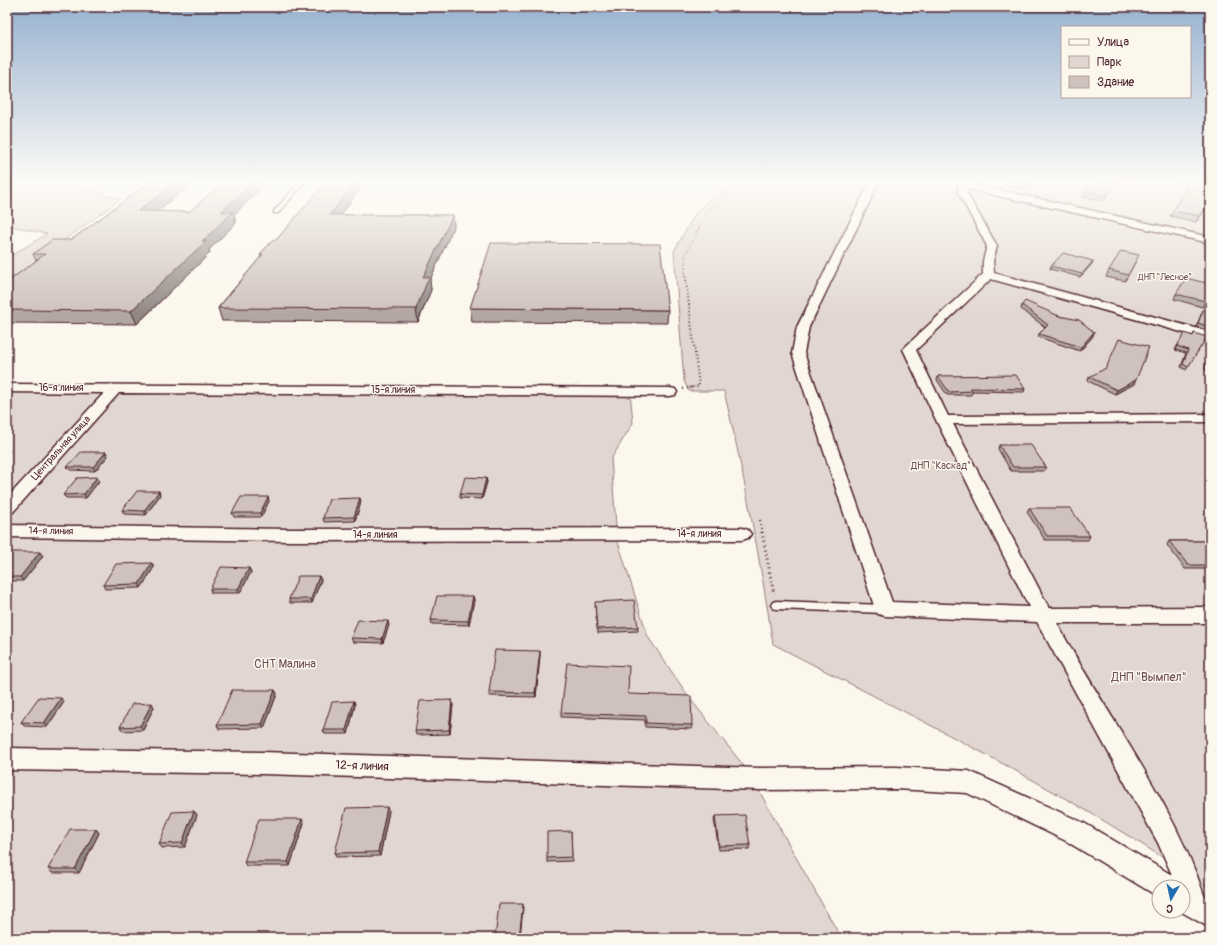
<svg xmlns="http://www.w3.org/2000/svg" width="1217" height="945" font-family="Pangolin,sans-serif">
	<rect width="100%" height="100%" fill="#fbf7ec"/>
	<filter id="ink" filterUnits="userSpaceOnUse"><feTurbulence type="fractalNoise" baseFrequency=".025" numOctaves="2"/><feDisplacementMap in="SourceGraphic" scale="8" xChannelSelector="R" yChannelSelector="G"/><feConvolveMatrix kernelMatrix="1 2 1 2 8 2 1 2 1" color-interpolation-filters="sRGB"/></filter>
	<g filter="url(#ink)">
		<g fill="#e2d7d0" stroke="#967b7e">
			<polygon points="7,182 60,182 121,199 7,282 7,258 47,234 7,225"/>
			<path d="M 728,182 L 1210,182 L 1210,889 C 1073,794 921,721 773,644 C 760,559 744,474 724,391 L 689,391 L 684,381 L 674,251 L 697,211 Z"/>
			<polygon points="7,388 630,391 633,423 611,459 617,539 648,637 691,700 748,771 841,938 7,938"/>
		</g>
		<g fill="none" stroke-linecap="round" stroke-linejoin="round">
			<defs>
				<g id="lane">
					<polygon points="300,182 305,182 278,213 274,213 274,211"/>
					<polygon points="776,601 884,605 887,606 889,609 887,612 884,613 776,609 773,608 771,605 773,602"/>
				</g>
				<g id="street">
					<path d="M 870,182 L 879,182 L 809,327 L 804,353 L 892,602 L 1029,607 L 936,420 L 903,349 L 983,274 L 983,261 L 987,246 L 958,192 L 959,186 L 955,182 L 964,182 L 1210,237 L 1210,243 L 967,189 L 966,192 L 997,246 L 993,261 L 994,273 L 1210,332 L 1210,340 L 991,279 L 916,350 L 948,416 L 1210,414 L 1210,422 L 953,424 L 1049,608 L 1210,607 L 1210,623 L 1057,623 C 1105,714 1171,797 1204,895 L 1210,899 L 1210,928 L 1180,911 L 1183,911 L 1183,887 L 1159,887 L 1159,897 L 1157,896 L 1066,841 L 967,793 L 896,789 L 760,790 L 263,774 L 7,770 L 7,748 L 263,752 L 760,768 L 896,767 L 969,771 L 1084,823 L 1172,875 L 1158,843 L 1037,622 L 885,616 L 878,614 L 875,609 L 792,353 L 797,327 Z"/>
					<polygon points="1179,182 1210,184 1210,190"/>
					<polygon points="7,384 670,388 675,389 677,392 675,395 670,396 119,393 13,512 7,514 7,498 104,393 7,392"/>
					<polygon points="7,525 293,529 742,528 748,530 751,534 748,538 742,540 293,541 7,537"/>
				</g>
			</defs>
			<use href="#lane" stroke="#4a1f2b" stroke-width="3"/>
			<use href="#street" stroke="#4a1f2b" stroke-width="3"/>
			<g stroke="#4a1f2b" stroke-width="1.5" stroke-dasharray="0.5 2" stroke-linecap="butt">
				<polyline points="7,212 16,223"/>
				<polyline points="685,274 685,255 706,214 740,182"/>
			</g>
			<polyline stroke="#4a1f2b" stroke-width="2" stroke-dasharray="1 2.5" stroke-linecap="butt" points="685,273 699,386 688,388"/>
			<g stroke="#4a1f2b" stroke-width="2.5" stroke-dasharray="1 3" stroke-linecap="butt">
				<polyline points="683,389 694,387"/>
				<polyline points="760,520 762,533"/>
			</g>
			<polyline stroke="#4a1f2b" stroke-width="3" stroke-dasharray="1 3.5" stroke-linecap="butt" points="762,532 774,594"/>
			<use href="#lane" fill="#fbf7ec" fill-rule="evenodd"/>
			<use href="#street" fill="#fbf7ec" fill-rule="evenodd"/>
		</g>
		<g fill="#b2a7a2" stroke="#4a1f2b">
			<polygon points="150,182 194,182 157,211 189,212 223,182 267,182 234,215 236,223 209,250 210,253 137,324 7,323 7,282 36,261 33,254 71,240"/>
			<polygon points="1011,182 1036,182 1028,190 1010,186"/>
			<polygon points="1093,182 1115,182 1104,201 1083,197 1085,191"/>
			<polygon points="364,183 341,215 453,215 454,226 430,280 431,290 418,322 222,321 218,308 261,257 260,254 276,240"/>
			<polygon points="1210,204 1196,222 1170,216 1173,211"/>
			<polygon points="1093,261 1092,264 1080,277 1050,269 1051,266"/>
			<polygon points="1136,261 1125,281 1106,277 1109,270"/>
			<polygon points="1210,293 1202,307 1174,299 1176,294"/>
			<polygon points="1022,305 1059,316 1093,336 1080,351 1038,337 1039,334 1045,327 1021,309"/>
			<polygon points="1205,305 1210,306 1210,331 1196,327"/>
			<polygon points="470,308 668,310 667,323 472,322"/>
			<polygon points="1194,333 1205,340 1186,370 1181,367 1186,353 1175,350 1177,346 1193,336"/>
			<polygon points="1209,354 1210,354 1210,371 1205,370 1207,357"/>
			<polygon points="938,376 1025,389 1024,392 973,391 971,395 947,395 937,380"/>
			<polygon points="1089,377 1134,384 1115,394 1088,381"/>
			<polygon points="999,445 1046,467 1044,471 1011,471 998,449"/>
			<polygon points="106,452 108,456 95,471 70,470 67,467"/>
			<polygon points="486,478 487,482 482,499 460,498 460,494"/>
			<polygon points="99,481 86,498 66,498 63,495"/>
			<polygon points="159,491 160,495 146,515 124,514 122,510"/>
			<polygon points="268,497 269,501 261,517 234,517 232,513"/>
			<polygon points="361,502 355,521 324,522 323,518"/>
			<polygon points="1029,508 1090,536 1088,540 1045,540 1027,512"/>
			<polygon points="1169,541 1210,541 1210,569 1185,569 1167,545"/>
			<polygon points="7,552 43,556 23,581 7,581"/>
			<polygon points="154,567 141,588 105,589 103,585"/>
			<polygon points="249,568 251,572 240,593 211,593 210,589"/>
			<polygon points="319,576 321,580 312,603 290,603 289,599"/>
			<polygon points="473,596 474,600 469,625 432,624 431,620"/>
			<polygon points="595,606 638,627 638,631 598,633"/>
			<polygon points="389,625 383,643 353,642 351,638"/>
			<polygon points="540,655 536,697 489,696 489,692"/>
			<polygon points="275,690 277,694 264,728 219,729 217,725"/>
			<polygon points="628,694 692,725 692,729 645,727 645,720 561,717 561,713"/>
			<polygon points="354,701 355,705 348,734 325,734 323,730"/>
			<polygon points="64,702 47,727 24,726 21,722"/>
			<polygon points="453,704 450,734 416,735 415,731"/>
			<polygon points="154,707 143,730 123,731 120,727"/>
			<polygon points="194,811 197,815 185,847 162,848 159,844"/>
			<polygon points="389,811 380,856 336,857 335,853"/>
			<polygon points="715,816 750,845 749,849 719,850 714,820"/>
			<polygon points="302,819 304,823 290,866 246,866 244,862"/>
			<polygon points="96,829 99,833 79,873 52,873 48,869"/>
			<polygon points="571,831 572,861 547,862 547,858"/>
		</g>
		<g fill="#918884" stroke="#4a1f2b">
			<polygon points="177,182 194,182 142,223 138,211"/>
			<polygon points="253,182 267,182 234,215 236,223 209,250 210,253 137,324 131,311 202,241 221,212"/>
			<polygon points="355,182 364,183 333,226 330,215"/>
			<polygon points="1032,182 1036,182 1028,190 1030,184"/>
			<polygon points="1210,202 1210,204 1196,222 1199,216"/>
			<polygon points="453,215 454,226 430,280 431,290 418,322 416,309 423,277"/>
			<polygon points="1093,261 1092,264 1080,277 1082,274"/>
			<polygon points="1094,332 1093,336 1080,351 1081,347"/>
			<polygon points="1136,380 1134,384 1115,394 1117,390"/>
			<polygon points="7,447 10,451 7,453"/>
			<polygon points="106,452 108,456 95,471 93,467"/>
			<polygon points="97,477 99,481 86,498 84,494"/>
			<polygon points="486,478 487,482 482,499 482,495"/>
			<polygon points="159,491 160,495 146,515 144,511"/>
			<polygon points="268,497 269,501 261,517 260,513"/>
			<polygon points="360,498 361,502 355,521 354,517"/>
			<polygon points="40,552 43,556 23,581 20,577"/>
			<polygon points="152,563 154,567 141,588 139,584"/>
			<polygon points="249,568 251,572 240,593 238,589"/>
			<polygon points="319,576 321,580 312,603 311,599"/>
			<polygon points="473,596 474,600 469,625 468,621"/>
			<polygon points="388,621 389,625 383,643 382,639"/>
			<polygon points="540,651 540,655 536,697 535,693"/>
			<polygon points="275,690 277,694 264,728 262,724"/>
			<polygon points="61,698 64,702 47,727 44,723"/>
			<polygon points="452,700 453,704 450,734 449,730"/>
			<polygon points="354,701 355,705 348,734 346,730"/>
			<polygon points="152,703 154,707 143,730 140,726"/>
			<polygon points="387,807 389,811 380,856 378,852"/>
			<polygon points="194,811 197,815 185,847 182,843"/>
			<polygon points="302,819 304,823 290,866 288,862"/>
			<polygon points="96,829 99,833 79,873 75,869"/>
			<polygon points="523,904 523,908 520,938 519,938"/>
		</g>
		<g fill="#cfc2bc" stroke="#4a1f2b">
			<polygon points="150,182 177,182 138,211 189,212 223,182 253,182 221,212 233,212 202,241 206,241 131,311 7,310 7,282 45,254 33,254 52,240 71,240"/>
			<polygon points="326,182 355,182 330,215 453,215 423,277 429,277 416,309 218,308 263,254 260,254 273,240 276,240"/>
			<polygon points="1020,182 1032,182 1030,184"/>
			<polygon points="1093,182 1114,182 1107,196 1085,191"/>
			<polygon points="1189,182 1192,182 1210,186 1210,202 1199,216 1173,211"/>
			<polygon points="491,243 660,244 668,310 470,308"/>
			<polygon points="1121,251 1139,255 1128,275 1109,270"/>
			<polygon points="1063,253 1093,261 1082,274 1051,266"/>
			<polygon points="1186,278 1210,284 1210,293 1205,301 1176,294"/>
			<polygon points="1025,301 1059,316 1079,320 1094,332 1081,347 1039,334 1048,325 1022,305"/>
			<polygon points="1205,305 1210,306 1210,327 1198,323"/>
			<polygon points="1185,333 1193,336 1194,333 1207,337 1188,367 1183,364 1188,350 1177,346"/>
			<polygon points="1119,339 1149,347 1136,380 1117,390 1089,377 1106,368"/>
			<polygon points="1209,354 1210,354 1210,367 1207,366"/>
			<polygon points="1016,375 1025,389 970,388 973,391 949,392 938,376"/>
			<polygon points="999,445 1031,445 1046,467 1013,467"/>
			<polygon points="81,452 106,452 93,467 67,467"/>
			<polygon points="97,477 84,494 63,495 77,478"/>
			<polygon points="465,477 486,478 482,495 460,494"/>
			<polygon points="137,491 159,491 144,511 122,510"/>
			<polygon points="241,497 268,497 260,513 232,513"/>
			<polygon points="360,498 354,517 323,518 329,499"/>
			<polygon points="1029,508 1070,508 1090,536 1047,536"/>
			<polygon points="1169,541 1210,541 1210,565 1188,565"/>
			<polygon points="7,552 40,552 20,577 7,577"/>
			<polygon points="152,563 139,584 103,585 116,564"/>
			<polygon points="221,567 249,568 238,589 210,589"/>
			<polygon points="298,576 319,576 311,599 289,599"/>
			<polygon points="437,596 473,596 468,621 431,620"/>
			<polygon points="634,600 638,627 597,629 595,602"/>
			<polygon points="358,620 388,621 382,639 351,638"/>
			<polygon points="495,650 540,651 535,693 489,692"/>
			<polygon points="567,663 629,666 628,694 691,696 692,725 646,723 646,716 561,713"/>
			<polygon points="232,690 275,690 262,724 217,725"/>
			<polygon points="39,697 61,698 44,723 21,722"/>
			<polygon points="452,700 449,730 415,731 420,701"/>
			<polygon points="354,701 346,730 323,730 332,702"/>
			<polygon points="152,703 140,726 120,727 132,704"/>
			<polygon points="387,807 378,852 335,853 346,808"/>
			<polygon points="194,811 182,843 159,844 172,812"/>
			<polygon points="745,815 750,845 719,846 715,816"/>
			<polygon points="259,819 302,819 288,862 244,862"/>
			<polygon points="70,829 96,829 75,869 48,869"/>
			<polygon points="571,831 572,857 547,858 547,832"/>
			<polygon points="499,904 523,904 519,938 495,938"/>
			<polygon points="696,935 697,938 680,938"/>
		</g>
	</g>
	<linearGradient id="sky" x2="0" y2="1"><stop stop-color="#97b1cf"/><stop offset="0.58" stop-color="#fdfbf6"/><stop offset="1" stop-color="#fdfbf6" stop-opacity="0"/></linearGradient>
	<rect width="1217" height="315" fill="url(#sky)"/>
	<g text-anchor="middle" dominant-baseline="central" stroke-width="3" stroke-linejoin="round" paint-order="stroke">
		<g font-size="9" fill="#704d54" stroke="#fbf7ec">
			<text x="1165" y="277">ДНП "Лесное"</text>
		</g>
		<g font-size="10" fill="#4a1f2b" stroke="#fbf7ec">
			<text x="61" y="388">16-я линия</text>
			<text x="393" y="390">15-я линия</text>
			<text transform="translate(61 448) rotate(-48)">Центральная улица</text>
			<text transform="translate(51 531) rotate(1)">14-я линия</text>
			<text x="699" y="534">14-я линия</text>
			<text x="375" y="535">14-я линия</text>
		</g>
		<g font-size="10" fill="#704d54" stroke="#fbf7ec">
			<text x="941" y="466">ДНП "Каскад"</text>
		</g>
		<g font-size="12" fill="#704d54" stroke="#fbf7ec">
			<text x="285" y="664">СНТ Малина</text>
			<text x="1149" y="677">ДНП "Вымпел"</text>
		</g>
		<g font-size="12" fill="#4a1f2b" stroke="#fbf7ec">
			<text transform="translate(362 766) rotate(2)">12-я линия</text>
		</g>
	</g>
	<rect width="1217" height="945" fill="none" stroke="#fbf7ec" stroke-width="24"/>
	<rect x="12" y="12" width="1193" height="921" fill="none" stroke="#4a1f2b" stroke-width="1.5" filter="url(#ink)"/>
	<rect x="1061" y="26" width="130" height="72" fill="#fbf7ec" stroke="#b4a19f"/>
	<rect x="1069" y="39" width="20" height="6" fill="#fbf7ec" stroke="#b4a19f"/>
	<text x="1097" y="46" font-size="12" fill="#4a1f2b">Улица</text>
	<rect x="1069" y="56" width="20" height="12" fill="#e2d7d0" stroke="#b4a19f"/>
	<text x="1097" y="66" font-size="12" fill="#4a1f2b">Парк</text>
	<rect x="1069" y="76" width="20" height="12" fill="#cfc2bc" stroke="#b4a19f"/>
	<text x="1097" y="86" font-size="12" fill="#4a1f2b">Здание</text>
	<g transform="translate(1171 899) rotate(189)"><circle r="19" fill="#fbf7ec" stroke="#b4a19f"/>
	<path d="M0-3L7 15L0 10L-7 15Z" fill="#1f6fb2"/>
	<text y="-6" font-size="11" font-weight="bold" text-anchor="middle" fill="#4a1f2b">С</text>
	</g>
</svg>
